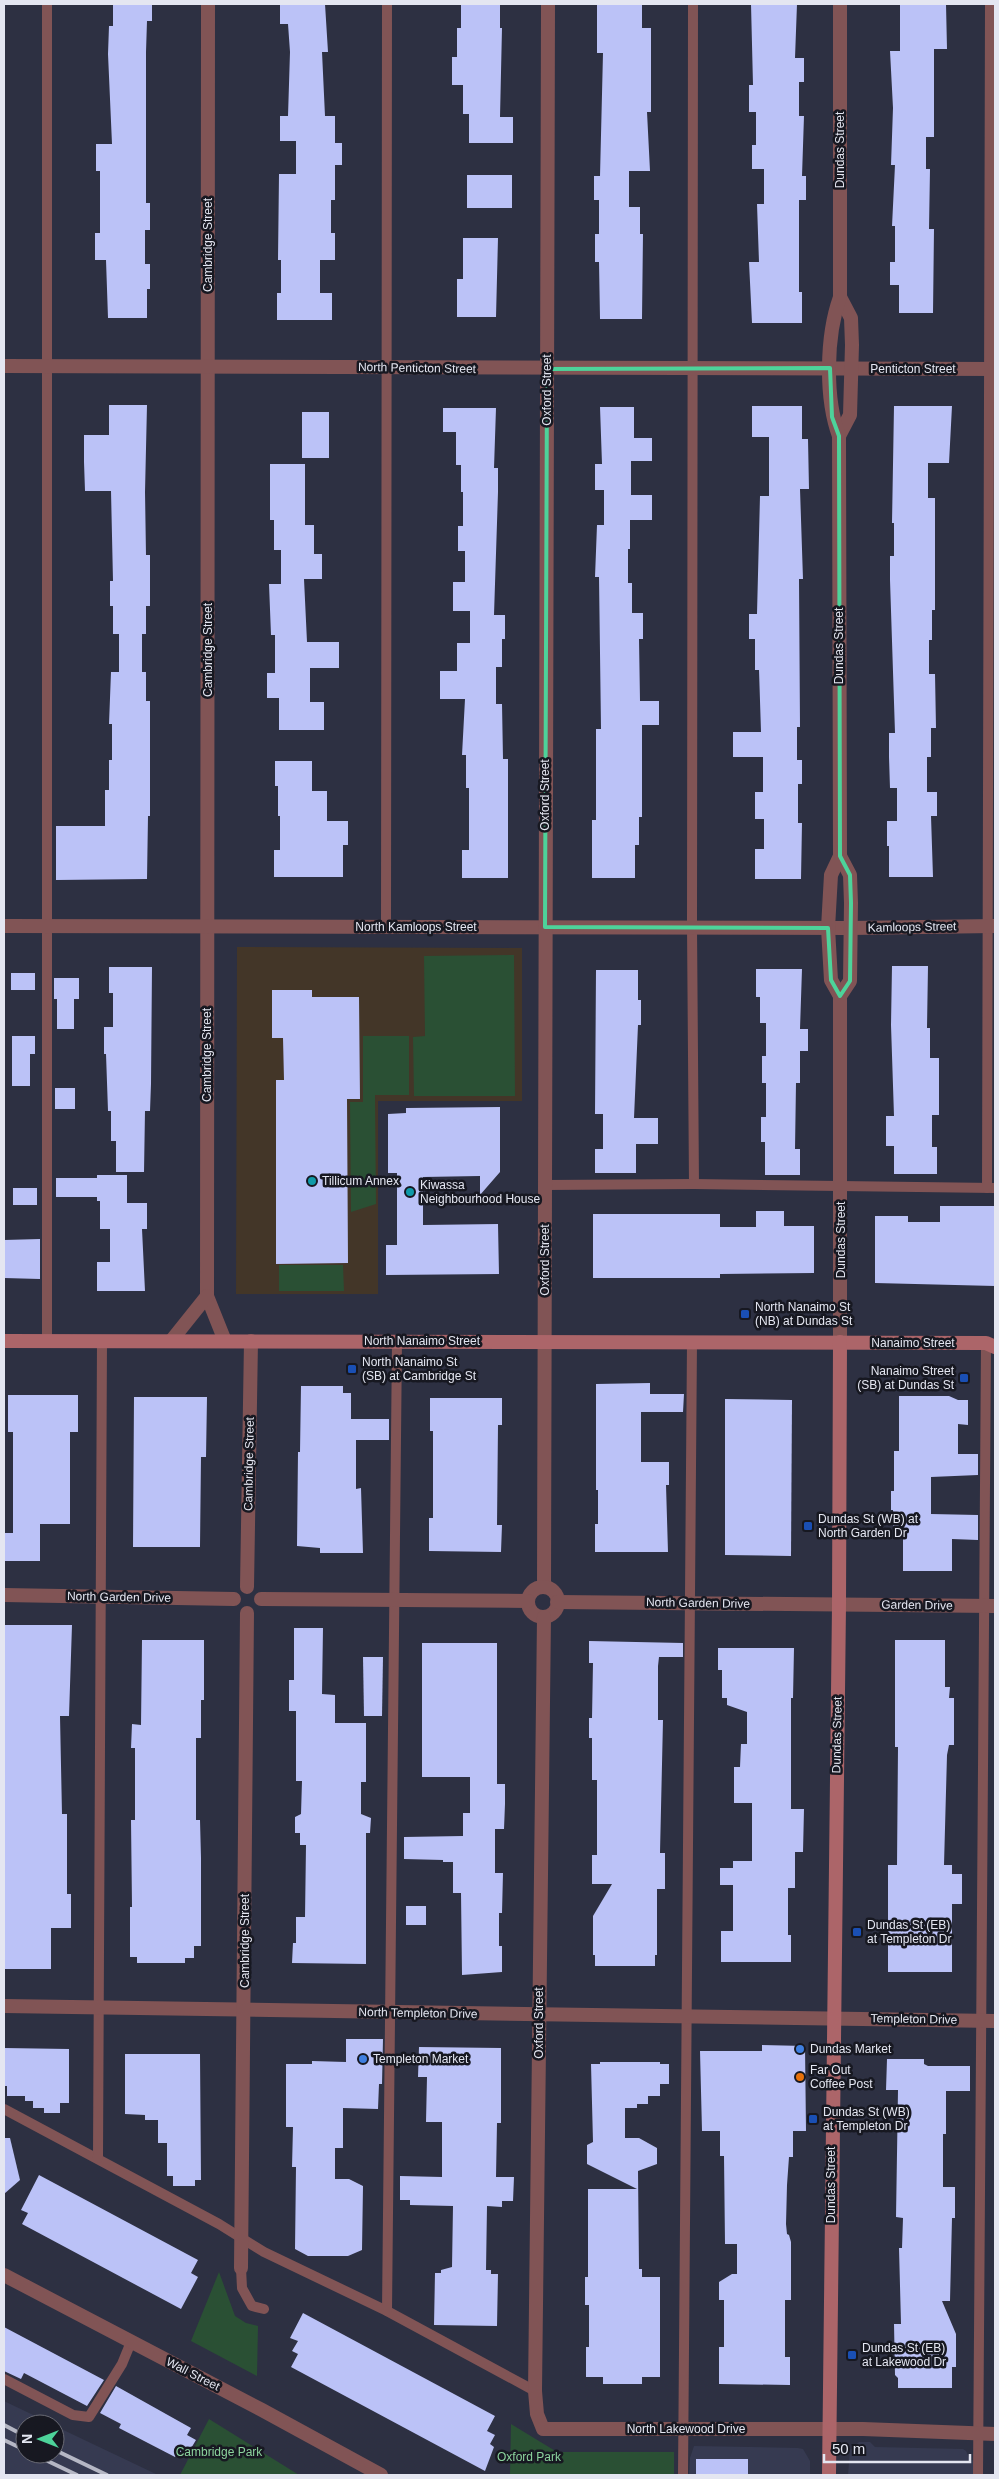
<svg xmlns="http://www.w3.org/2000/svg" width="999" height="2479" font-family="Arial,sans-serif">
	<rect width="100%" height="100%" fill="#2d3042"/>
	<g fill="#363a51">
		<polygon points="4,2401 52,2424 25,2424 25,2454 55,2454 55,2426 158,2475 4,2475"/>
		<polygon points="859,2442 870,2442 875,2447 963,2449 966,2451 970,2460 978,2461 978,2475 848,2475 850,2450"/>
		<polygon points="694,2446 798,2448 803,2449 810,2461 810,2475 689,2475 690,2458"/>
	</g>
	<polygon fill="#433628" points="237,947 522,948 522,1101 378,1101 378,1294 236,1294"/>
	<g fill="#2a5034">
		<polygon points="514,955 515,1096 414,1096 413,1037 425,1036 424,956"/>
		<polygon points="363,1036 409,1036 409,1095 375,1095 376,1204 351,1212 350,1102 363,1102"/>
		<polygon points="279,1265 343,1265 344,1291 279,1291"/>
		<polygon points="219,2272 235,2316 246,2323 258,2326 257,2376 191,2341"/>
		<polygon points="209,2419 299,2475 180,2475"/>
		<polygon points="511,2424 557,2452 674,2452 674,2475 510,2475"/>
	</g>
	<g fill="#bbc2f7">
		<polygon points="113,4 152,4 152,21 147,21 146,52 146,203 150,203 150,230 145,230 145,264 150,264 150,289 147,289 147,318 108,318 106,260 95,260 95,233 100,233 100,171 96,171 96,144 112,144 108,54 109,26 113,26"/>
		<polygon points="280,4 325,4 328,52 322,52 325,116 335,116 335,143 342,143 342,165 335,165 335,200 331,200 331,233 335,233 335,260 320,260 320,293 332,293 332,320 277,320 277,293 281,293 281,260 278,260 279,174 296,174 296,141 280,141 280,116 288,116 290,52 288,24 280,24"/>
		<polygon points="461,4 500,4 500,28 502,28 500,117 513,117 513,143 469,143 469,114 463,114 463,85 452,85 452,57 457,57 457,28 461,28"/>
		<polygon points="597,4 642,4 642,28 651,28 651,112 647,112 650,171 629,171 629,207 640,207 640,234 643,234 642,319 600,319 599,262 595,262 595,234 599,234 599,200 594,200 594,176 600,176 603,53 597,53"/>
		<polygon points="751,4 797,4 795,58 804,58 804,82 799,82 799,116 804,116 802,176 806,176 806,200 799,200 799,292 802,292 802,323 752,323 749,262 759,262 757,204 764,204 764,169 752,169 752,145 756,145 756,112 749,112 749,85 753,85"/>
		<polygon points="900,4 946,4 947,49 934,49 934,137 926,137 926,169 930,169 929,229 934,229 933,313 899,313 899,285 890,285 890,262 895,262 895,226 892,226 895,165 891,165 893,108 890,51 900,51"/>
		<rect x="467" y="175" width="45" height="33"/>
		<polygon points="463,238 498,238 496,317 457,317 457,279 463,279"/>
		<polygon points="109,405 147,405 145,492 146,555 150,555 150,606 146,606 146,634 142,634 142,672 146,672 146,701 150,701 150,816 148,816 147,879 56,880 56,826 105,826 105,790 109,790 109,760 112,760 112,724 109,724 111,672 119,672 119,634 113,634 113,606 110,606 110,581 113,581 111,491 85,491 84,462 84,435 109,435"/>
		<polygon points="752,406 802,406 802,439 808,439 809,489 800,489 803,579 799,579 800,727 797,727 797,760 802,760 802,784 798,784 798,823 802,823 801,879 755,879 755,849 764,849 764,819 755,819 755,792 763,792 763,757 733,757 733,732 761,732 759,670 755,670 755,639 749,639 749,614 757,614 760,496 769,496 769,437 752,437"/>
		<polygon points="894,406 952,406 949,463 928,463 928,498 935,498 935,610 932,610 932,640 929,640 929,674 935,674 936,728 931,728 931,757 927,757 927,792 937,792 937,816 931,816 933,877 889,877 889,846 887,846 887,821 897,821 897,788 890,788 889,757 889,733 895,733 890,580 890,556 894,556 894,523 892,523"/>
		<polygon points="600,407 634,407 634,438 652,438 652,461 631,461 631,495 652,495 652,520 630,520 630,549 628,549 628,583 632,583 632,613 643,613 643,639 639,639 640,701 659,701 659,725 642,725 642,817 639,817 639,845 635,845 635,878 592,878 592,820 596,820 596,729 601,729 599,577 595,577 597,525 604,525 604,490 595,490 595,464 602,464"/>
		<polygon points="443,408 496,408 494,468 498,468 498,492 494,615 505,615 505,639 502,639 502,667 496,667 496,704 502,704 503,759 508,759 508,878 462,878 462,850 469,850 469,788 466,788 466,755 462,755 465,699 440,699 440,671 457,671 457,643 470,643 470,611 453,611 453,582 465,582 465,551 458,551 458,526 463,526 463,492 461,492 461,465 456,465 456,432 443,432"/>
		<rect x="302" y="412" width="27" height="46"/>
		<polygon points="270,464 305,464 305,525 314,525 314,554 322,554 322,579 304,579 307,642 339,642 339,668 310,668 310,702 324,702 324,730 279,730 279,698 267,698 267,673 275,673 275,635 271,635 269,584 281,584 281,550 274,550 274,520 270,520"/>
		<polygon points="275,761 312,761 312,791 327,791 327,821 348,821 348,845 343,845 343,877 274,877 274,850 280,850 280,816 278,816 278,786 275,786"/>
		<polygon points="892,966 928,966 927,1028 930,1028 930,1058 939,1058 939,1115 932,1115 932,1147 937,1147 937,1174 894,1174 894,1146 886,1146 886,1116 894,1116 891,1025"/>
		<polygon points="109,967 152,967 151,1084 150,1111 145,1111 144,1172 116,1172 116,1141 111,1141 111,1111 108,1111 106,1054 104,1054 104,1027 113,1027 113,993 109,993"/>
		<polygon points="756,969 802,969 800,1029 808,1029 808,1051 800,1051 800,1083 796,1083 795,1149 800,1149 800,1175 765,1175 765,1142 761,1142 761,1117 766,1117 766,1083 762,1083 762,1056 766,1056 766,1023 760,1023 760,997 756,997"/>
		<polygon points="596,970 638,970 638,1000 641,1000 641,1025 638,1025 634,1118 658,1118 658,1144 636,1144 636,1173 595,1173 595,1149 603,1149 603,1114 595,1114"/>
		<rect x="11" y="973" width="24" height="17"/>
		<polygon points="54,978 79,978 79,999 74,999 74,1029 57,1029 57,999 54,999"/>
		<polygon points="272,990 312,990 312,997 359,997 360,1099 347,1099 348,1263 276,1264 276,1080 284,1080 283,1038 272,1038"/>
		<polygon points="12,1036 35,1036 35,1054 30,1054 30,1086 12,1086"/>
		<rect x="55" y="1088" width="20" height="21"/>
		<polygon points="500,1107 500,1172 480,1195 480,1176 423,1177 423,1225 498,1224 499,1274 386,1275 386,1245 397,1245 397,1173 388,1173 388,1114 406,1113 406,1108"/>
		<polygon points="97,1175 127,1175 127,1203 147,1203 147,1229 142,1229 145,1291 97,1291 97,1262 110,1262 110,1229 100,1229 100,1201 97,1201 97,1197 56,1197 56,1178 97,1178"/>
		<rect x="13" y="1188" width="24" height="17"/>
		<polygon points="940,1206 995,1206 995,1286 875,1283 875,1216 908,1216 908,1222 940,1222"/>
		<polygon points="756,1211 784,1211 784,1226 814,1226 814,1273 720,1274 720,1278 593,1278 593,1214 720,1214 720,1227 756,1227"/>
		<polygon points="40,1239 40,1279 4,1278 4,1240"/>
		<polygon points="650,1383 650,1394 684,1394 683,1412 641,1412 641,1462 669,1462 669,1485 666,1485 668,1552 595,1552 595,1524 598,1524 598,1490 596,1490 596,1384"/>
		<polygon points="301,1386 343,1386 343,1393 351,1393 351,1419 389,1419 389,1440 356,1440 356,1489 361,1488 363,1553 320,1553 320,1548 297,1546 298,1452 300,1452"/>
		<polygon points="8,1395 78,1395 78,1432 70,1432 70,1524 40,1524 40,1561 4,1561 4,1533 13,1533 13,1432 8,1432"/>
		<polygon points="899,1396 949,1396 958,1400 968,1400 968,1425 958,1424 958,1454 978,1454 978,1475 931,1477 931,1514 978,1515 978,1540 952,1539 952,1571 903,1571 903,1537 893,1537 893,1510 891,1510 891,1491 894,1491 894,1451 899,1451"/>
		<polygon points="134,1397 207,1397 206,1457 201,1457 200,1547 133,1547"/>
		<polygon points="430,1398 502,1398 502,1425 498,1425 497,1525 502,1525 501,1552 429,1551 429,1518 433,1518 433,1431 430,1431"/>
		<polygon points="725,1399 792,1400 791,1556 725,1555"/>
		<polygon points="4,1625 72,1625 69,1716 60,1716 62,1814 67,1814 67,1894 71,1894 71,1928 51,1928 51,1969 4,1969"/>
		<polygon points="294,1628 323,1628 322,1694 335,1695 335,1723 366,1723 366,1782 361,1782 361,1814 371,1818 370,1833 366,1833 366,1964 292,1963 293,1943 296,1943 296,1917 305,1917 306,1845 300,1845 300,1833 295,1833 295,1817 301,1814 302,1781 296,1781 296,1711 289,1711 289,1680 294,1680"/>
		<polygon points="142,1640 204,1640 204,1700 201,1700 201,1738 196,1738 196,1820 200,1820 201,1858 201,1946 194,1946 194,1958 185,1958 185,1963 137,1963 137,1957 130,1957 130,1907 132,1907 131,1820 135,1820 135,1748 131,1748 132,1724 141,1725"/>
		<polygon points="895,1640 945,1640 945,1687 950,1687 949,1698 954,1698 954,1745 949,1745 947,1755 944,1865 952,1865 952,1874 962,1874 962,1904 952,1904 952,1972 888,1972 888,1865 897,1865 898,1747 895,1747"/>
		<polygon points="589,1641 683,1643 683,1657 659,1657 658,1666 658,1720 663,1720 660,1853 665,1853 665,1889 657,1889 657,1955 655,1955 655,1966 595,1966 595,1955 593,1955 593,1916 612,1884 592,1884 592,1855 597,1855 597,1780 592,1780 592,1738 589,1738 589,1718 592,1718 593,1663 589,1663"/>
		<polygon points="422,1643 497,1643 497,1784 505,1784 505,1804 504,1829 495,1829 495,1873 503,1873 502,1913 499,1913 499,1946 502,1946 502,1972 462,1975 461,1893 453,1893 453,1862 443,1862 443,1860 404,1859 404,1837 463,1836 463,1813 470,1813 470,1777 422,1777"/>
		<polygon points="718,1648 794,1648 793,1698 791,1698 791,1809 804,1809 803,1852 795,1852 795,1888 788,1888 788,1935 791,1935 791,1962 721,1962 721,1931 733,1931 733,1885 720,1885 720,1868 733,1868 733,1861 752,1861 752,1803 734,1803 734,1767 740,1767 741,1744 747,1744 747,1712 727,1705 727,1698 722,1698 722,1670 718,1670"/>
		<polygon points="363,1657 383,1657 382,1716 364,1716"/>
		<rect x="406" y="1906" width="20" height="19"/>
		<polygon points="346,2039 383,2039 382,2084 379,2084 378,2109 343,2108 343,2148 335,2148 335,2179 349,2179 363,2186 362,2250 348,2256 308,2256 295,2249 296,2167 292,2167 293,2127 286,2127 286,2064 312,2064 312,2061 346,2062"/>
		<polygon points="762,2045 805,2046 806,2131 793,2131 793,2157 789,2157 787,2185 786,2224 787,2234 789,2235 791,2242 791,2300 785,2300 785,2357 790,2357 790,2385 719,2384 719,2347 724,2347 724,2300 719,2300 719,2282 732,2274 737,2274 737,2244 725,2244 724,2156 720,2156 720,2131 702,2131 700,2051 762,2051"/>
		<polygon points="419,2047 501,2048 501,2123 497,2123 496,2177 514,2177 513,2201 502,2201 502,2207 487,2206 486,2270 491,2270 491,2274 498,2274 497,2326 434,2325 435,2273 441,2273 441,2270 452,2267 453,2206 410,2205 410,2200 400,2200 400,2176 442,2177 442,2122 426,2122 427,2077 418,2077"/>
		<polygon points="4,2048 69,2049 69,2103 60,2103 60,2113 44,2113 44,2108 33,2108 33,2101 25,2101 25,2096 7,2096 7,2086 4,2086"/>
		<polygon points="125,2054 200,2054 201,2180 195,2180 195,2186 173,2186 173,2176 167,2176 167,2143 158,2143 158,2120 145,2120 145,2115 125,2114"/>
		<polygon points="887,2059 924,2059 924,2064 928,2066 970,2066 970,2091 946,2091 946,2134 943,2134 943,2187 955,2187 955,2218 952,2218 950,2301 942,2301 956,2334 956,2367 952,2367 952,2388 898,2388 898,2378 895,2375 894,2324 901,2324 899,2248 902,2248 903,2218 896,2217 898,2090 886,2090"/>
		<polygon points="600,2062 660,2062 660,2064 669,2064 669,2084 660,2084 660,2096 648,2096 648,2104 637,2104 637,2108 625,2108 625,2138 639,2138 657,2148 657,2164 638,2171 639,2269 642,2269 642,2277 660,2277 660,2377 642,2377 642,2384 603,2384 603,2377 586,2377 586,2347 589,2347 589,2305 585,2305 585,2277 588,2277 588,2189 637,2189 587,2164 587,2145 593,2142 591,2064 600,2064"/>
		<polygon points="4,2138 10,2138 20,2180 4,2194"/>
		<polygon points="39,2175 198,2260 191,2273 198,2277 181,2309 22,2224 28,2213 21,2210"/>
		<polygon points="303,2313 495,2416 487,2431 495,2435 490,2444 494,2447 485,2471 291,2367 298,2354 292,2351 298,2341 290,2338"/>
		<polygon points="4,2327 104,2380 87,2406 24,2373 21,2379 4,2371"/>
		<polygon points="116,2386 191,2428 187,2435 196,2440 187,2455 179,2451 175,2457 119,2428 121,2424 100,2413"/>
		<rect x="696" y="2459" width="52" height="16"/>
	</g>
	<g fill="none" stroke-linecap="round" stroke-linejoin="round">
		<g stroke="#815455" stroke-width="10">
			<polyline points="47,4 47,1341"/>
			<polyline points="693,4 692,927 694,1184"/>
			<polyline points="386,927 387,4"/>
			<polyline points="545,1185 694,1184 995,1188"/>
			<polyline points="987,1188 990,4"/>
			<polyline points="4,2109 219,2224 264,2252 387,2311 535,2391"/>
			<polyline points="98,2158 102,1341"/>
			<polyline points="241,2268 242,2288 252,2306 264,2309"/>
			<polyline points="387,2311 397,1341"/>
			<polyline points="4,2379 73,2415 89,2417 122,2364 131,2342"/>
			<polyline points="683,2475 692,1342"/>
			<polyline points="978,2475 986,1343"/>
		</g>
		<g stroke="#815455" stroke-width="14">
			<polyline points="208,4 207,1296 225,1341"/>
			<polyline points="4,366 995,369"/>
			<polyline points="4,926 851,928 995,926"/>
			<polyline points="171,1341 207,1296"/>
			<polyline points="247,1587 251,1341"/>
			<polyline points="544,1587 548,4"/>
			<circle cx="543" cy="1602" r="15"/>
			<polyline points="4,1595 234,1599"/>
			<polyline points="261,1599 528,1601"/>
			<polyline points="557,1602 995,1606"/>
			<polyline points="544,1617 535,2391 537,2414 543,2429 863,2429 995,2434"/>
			<polyline points="4,2006 995,2021"/>
			<polyline points="241,2268 247,1613"/>
			<polyline points="4,2275 262,2410 381,2475"/>
		</g>
		<g stroke="#815455" stroke-width="14">
			<polyline points="839,436 850,415 852,345 851,318 840,297"/>
			<polyline points="840,856 850,875 851,903 850,981 840,996"/>
			<path d="M 840,1342 L 840,996 L 831,980 L 828,928 L 831,875 L 840,856 L 839,436 C 825,398 826,336 840,297 L 840,4"/>
		</g>
		<g stroke="#ac6569" stroke-width="14">
			<polyline points="4,1341 986,1343 995,1347"/>
			<polyline points="829,2475 839,1605 840,1342"/>
		</g>
		<g stroke="#b5b7c4" stroke-width="4">
			<polyline points="4,2425 25,2436"/>
			<polyline points="4,2440 25,2450"/>
			<polyline points="55,2450 107,2475"/>
			<polyline points="33,2454 77,2475"/>
		</g>
	</g>
	<path fill="none" stroke="#4dd39a" stroke-width="4" stroke-linejoin="round" d="M 830,368 L 832,417 L 839,436 L 840,856 L 850,875 L 851,903 L 850,981 L 840,996 L 831,980 L 828,928 L 545,927 L 547,369 Z"/>
	<g fill="#0f9aa8" stroke="#171821" stroke-width="2">
		<circle cx="312" cy="1181" r="5"/>
		<circle cx="410" cy="1192" r="5"/>
	</g>
	<g fill="#1a4fb4" stroke="#171821" stroke-width="2">
		<rect x="740" y="1309" width="10" height="10" rx="2.5"/>
		<rect x="347" y="1364" width="10" height="10" rx="2.5"/>
		<rect x="959" y="1373" width="10" height="10" rx="2.5"/>
		<rect x="803" y="1521" width="10" height="10" rx="2.5"/>
		<rect x="852" y="1927" width="10" height="10" rx="2.5"/>
		<rect x="808" y="2114" width="10" height="10" rx="2.5"/>
		<rect x="847" y="2350" width="10" height="10" rx="2.5"/>
	</g>
	<g fill="#3f7fe0" stroke="#171821" stroke-width="2">
		<circle cx="800" cy="2049" r="5"/>
		<circle cx="363" cy="2059" r="5"/>
	</g>
	<circle fill="#e8710a" stroke="#171821" stroke-width="2" cx="800" cy="2077" r="5"/>
	<g text-anchor="middle" dominant-baseline="central" stroke-width="5" stroke-linejoin="round" paint-order="stroke">
		<g font-size="12" fill="#e4e6f1" stroke="#171821">
			<text transform="translate(840 150) rotate(-90)">Dundas Street</text>
			<text transform="translate(208 245) rotate(-90)">Cambridge Street</text>
			<text transform="translate(417 368) rotate(1)">North Penticton Street</text>
			<text x="913" y="369">Penticton Street</text>
			<text transform="translate(547 390) rotate(-90)">Oxford Street</text>
			<text transform="translate(839 646) rotate(-90)">Dundas Street</text>
			<text transform="translate(208 650) rotate(-90)">Cambridge Street</text>
			<text transform="translate(545 795) rotate(-90)">Oxford Street</text>
			<text x="416" y="927">North Kamloops Street</text>
			<text transform="translate(912 927) rotate(-1)">Kamloops Street</text>
			<text transform="translate(207 1055) rotate(-90)">Cambridge Street</text>
			<text transform="translate(841 1240) rotate(-90)">Dundas Street</text>
			<text transform="translate(545 1260) rotate(-90)">Oxford Street</text>
			<text x="422" y="1341">North Nanaimo Street</text>
			<text x="913" y="1343">Nanaimo Street</text>
			<text transform="translate(249 1464) rotate(-89)">Cambridge Street</text>
			<text transform="translate(119 1597) rotate(1)">North Garden Drive</text>
			<text transform="translate(698 1603) rotate(1)">North Garden Drive</text>
			<text transform="translate(917 1605) rotate(1)">Garden Drive</text>
			<text transform="translate(837 1735) rotate(-89)">Dundas Street</text>
			<text transform="translate(245 1941) rotate(-90)">Cambridge Street</text>
			<text transform="translate(418 2013) rotate(1)">North Templeton Drive</text>
			<text transform="translate(914 2019) rotate(1)">Templeton Drive</text>
			<text transform="translate(539 2023) rotate(-90)">Oxford Street</text>
			<text transform="translate(831 2185) rotate(-90)">Dundas Street</text>
			<text transform="translate(193 2374) rotate(27)">Wall Street</text>
			<text x="686" y="2429">North Lakewood Drive</text>
		</g>
		<g font-size="12" fill="#e4e6f1" stroke="#171821" text-anchor="start">
			<text x="322" y="1181">Tillicum Annex</text>
			<text x="420" y="1185">Kiwassa<tspan x="420" dy="14">Neighbourhood House</tspan></text>
			<text x="755" y="1307">North Nanaimo St<tspan x="755" dy="14">(NB) at Dundas St</tspan></text>
			<text x="362" y="1362">North Nanaimo St<tspan x="362" dy="14">(SB) at Cambridge St</tspan></text>
			<text x="954" y="1371" text-anchor="end">Nanaimo Street<tspan x="954" dy="14">(SB) at Dundas St</tspan></text>
			<text x="818" y="1519">Dundas St (WB) at<tspan x="818" dy="14">North Garden Dr</tspan></text>
			<text x="867" y="1925">Dundas St (EB)<tspan x="867" dy="14">at Templeton Dr</tspan></text>
			<text x="810" y="2049">Dundas Market</text>
			<text x="373" y="2059">Templeton Market</text>
			<text x="810" y="2070">Far Out<tspan x="810" dy="14">Coffee Post</tspan></text>
			<text x="823" y="2112">Dundas St (WB)<tspan x="823" dy="14">at Templeton Dr</tspan></text>
			<text x="862" y="2348">Dundas St (EB)<tspan x="862" dy="14">at Lakewood Dr</tspan></text>
		</g>
		<g font-size="12" fill="#8bd39d" stroke="#171821">
			<text x="219" y="2452">Cambridge Park</text>
			<text x="529" y="2457">Oxford Park</text>
		</g>
	</g>
	<rect width="999" height="2479" fill="none" stroke="#e4e6f1" stroke-width="10"/>
	<g transform="translate(40 2439) rotate(270)"><circle r="24" fill="#171821" stroke="#696a74"/>
	<path d="M0-4L9 19L0 12L-9 19Z" fill="#4dd39a"/>
	<text y="-8" font-size="14" font-weight="bold" text-anchor="middle" fill="#e4e6f1">N</text>
	</g>
	<path d="M824 2454v8h146v-8" fill="none" stroke="#e4e6f1" stroke-width="2.5"/>
	<text x="832" y="2454" font-size="15" fill="#e4e6f1" stroke="#171821" stroke-width="4" paint-order="stroke">50 m</text>
</svg>
